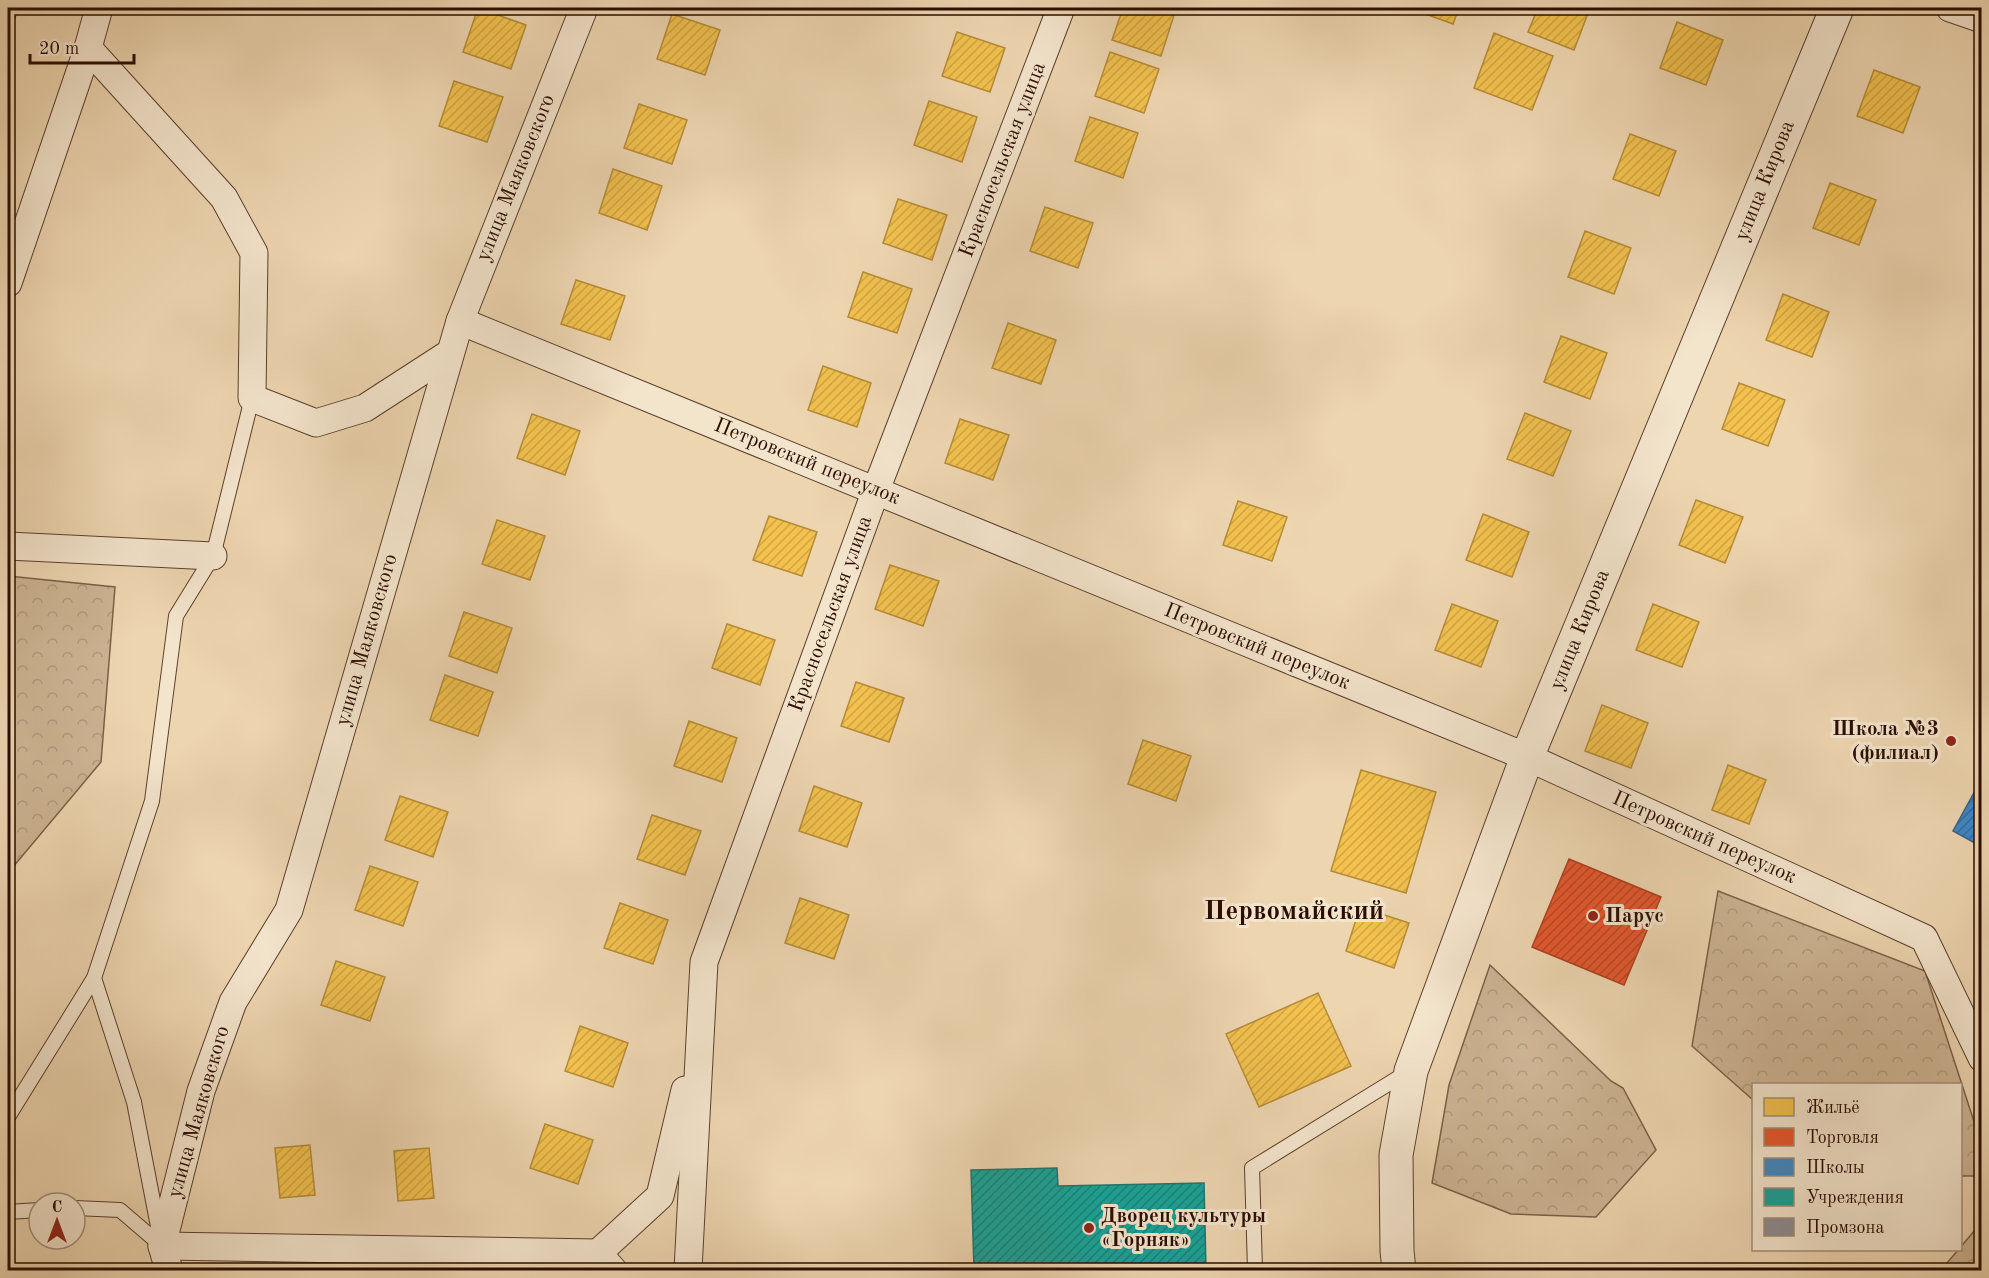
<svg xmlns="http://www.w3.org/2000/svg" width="1989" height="1278" font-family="'Old Standard TT',serif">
	<defs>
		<pattern id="forest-crowns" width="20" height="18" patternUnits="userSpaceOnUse" patternTransform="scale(1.5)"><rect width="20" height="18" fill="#ccb392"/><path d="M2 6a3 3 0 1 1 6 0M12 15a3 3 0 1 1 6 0" fill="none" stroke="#af997c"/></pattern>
		<pattern id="homes-hatch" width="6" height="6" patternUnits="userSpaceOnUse" patternTransform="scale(1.5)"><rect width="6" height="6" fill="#f2c14e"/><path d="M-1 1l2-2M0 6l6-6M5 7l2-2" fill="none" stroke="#d0a542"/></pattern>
		<pattern id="shops-hatch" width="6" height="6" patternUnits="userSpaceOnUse" patternTransform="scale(1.5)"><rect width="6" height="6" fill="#e4572e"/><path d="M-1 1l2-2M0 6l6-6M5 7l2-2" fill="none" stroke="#b94625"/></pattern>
		<pattern id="schools-hatch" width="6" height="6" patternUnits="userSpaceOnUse" patternTransform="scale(1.5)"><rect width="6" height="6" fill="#3f88c5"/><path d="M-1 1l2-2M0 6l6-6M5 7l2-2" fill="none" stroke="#356e9e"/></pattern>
		<pattern id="public-hatch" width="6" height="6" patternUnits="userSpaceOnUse" patternTransform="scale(1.5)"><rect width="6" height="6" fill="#17a398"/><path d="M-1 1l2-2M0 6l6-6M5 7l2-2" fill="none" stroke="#15837a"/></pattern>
		<pattern id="industry-hatch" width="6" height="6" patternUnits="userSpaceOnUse" patternTransform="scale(1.5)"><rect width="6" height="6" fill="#8d8d92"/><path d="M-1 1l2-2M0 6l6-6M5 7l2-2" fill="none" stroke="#737275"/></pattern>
	</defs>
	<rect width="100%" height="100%" fill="#edd5b0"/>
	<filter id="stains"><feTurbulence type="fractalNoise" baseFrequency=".00333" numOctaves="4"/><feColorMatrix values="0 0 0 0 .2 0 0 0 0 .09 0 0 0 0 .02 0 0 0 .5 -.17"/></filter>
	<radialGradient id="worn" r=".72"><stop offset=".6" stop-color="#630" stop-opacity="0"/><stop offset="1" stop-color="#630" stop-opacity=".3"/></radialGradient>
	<g fill="url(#forest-crowns)" stroke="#7b6049" stroke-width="1.5">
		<polygon points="8,576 115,587 101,762 8,873"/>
		<polygon points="1718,891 1925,971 1981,1143 1981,1176 1961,1176 1960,1084 1754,1084 1753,1100 1692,1046"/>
		<polygon points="1490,965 1611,1081 1623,1088 1656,1150 1596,1217 1511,1214 1432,1183 1449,1085"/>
		<polygon points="1981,1223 1981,1270 1941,1270"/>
	</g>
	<g fill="url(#homes-hatch)" stroke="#b68b37" stroke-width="1.5">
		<polygon points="478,8 526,25 511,69 463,52"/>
		<polygon points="1123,8 1163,8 1175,12 1161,56 1112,40"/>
		<polygon points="1409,8 1459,8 1453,24"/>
		<polygon points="1538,8 1590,8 1574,50 1528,32"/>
		<polygon points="672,14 720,30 705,75 657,59"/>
		<polygon points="1677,22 1723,40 1706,85 1660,68"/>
		<polygon points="957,32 1005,48 990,92 942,76"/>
		<polygon points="1494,33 1553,56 1532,110 1474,88"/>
		<polygon points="1110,52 1159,69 1144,113 1095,96"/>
		<polygon points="1874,70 1920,87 1903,133 1857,116"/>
		<polygon points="454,81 503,97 487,142 439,126"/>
		<polygon points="929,101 977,117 962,162 914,145"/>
		<polygon points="639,104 687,120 672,164 624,148"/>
		<polygon points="1090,117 1138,133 1123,178 1075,161"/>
		<polygon points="1630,134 1676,151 1659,196 1613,179"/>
		<polygon points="613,169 662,186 647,230 599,213"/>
		<polygon points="1830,183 1876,200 1859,245 1813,228"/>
		<polygon points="898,199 947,215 932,260 883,243"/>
		<polygon points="1045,207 1093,223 1078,268 1030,251"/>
		<polygon points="1585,231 1631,248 1614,294 1568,277"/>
		<polygon points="863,272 912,289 897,333 848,317"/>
		<polygon points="576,280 625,296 610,340 561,324"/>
		<polygon points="1783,294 1829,312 1812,357 1766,340"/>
		<polygon points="1008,323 1056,340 1041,384 992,368"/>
		<polygon points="1561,336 1607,353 1590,399 1544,382"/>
		<polygon points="823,366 871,383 857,427 808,410"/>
		<polygon points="1739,383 1785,400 1768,446 1722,429"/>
		<polygon points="1525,413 1571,431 1553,476 1507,459"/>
		<polygon points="532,414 580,431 565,475 517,458"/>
		<polygon points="960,419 1009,435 993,480 945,463"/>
		<polygon points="1696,500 1743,517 1725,563 1679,545"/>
		<polygon points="1238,501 1287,517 1272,561 1223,545"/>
		<polygon points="1483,514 1529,532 1512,577 1466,560"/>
		<polygon points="769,516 817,532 802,576 753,560"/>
		<polygon points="497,520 545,536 530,580 482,564"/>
		<polygon points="890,565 939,581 923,626 875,609"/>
		<polygon points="1452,604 1498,621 1481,667 1435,650"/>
		<polygon points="1653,604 1699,622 1682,667 1636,650"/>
		<polygon points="464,612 512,628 497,673 449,656"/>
		<polygon points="727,624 775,640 760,685 712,668"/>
		<polygon points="445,675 493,692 478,736 430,720"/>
		<polygon points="856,682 904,698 889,742 841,726"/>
		<polygon points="1602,705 1648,723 1631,768 1585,751"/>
		<polygon points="689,721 737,738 722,782 674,766"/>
		<polygon points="1143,740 1191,756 1176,801 1128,784"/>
		<polygon points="1728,765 1766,780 1749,824 1712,810"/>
		<polygon points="1361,770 1436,792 1406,893 1331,871"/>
		<polygon points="814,786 862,803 847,847 799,831"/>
		<polygon points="400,796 448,812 433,857 385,840"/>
		<polygon points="652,815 701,831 685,875 637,859"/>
		<polygon points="370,866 418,882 403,926 355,910"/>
		<polygon points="800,898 849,915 834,959 785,943"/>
		<polygon points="620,903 668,920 653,964 604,948"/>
		<polygon points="1360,907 1409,923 1394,968 1346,951"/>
		<polygon points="336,961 385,977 370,1021 321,1005"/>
		<polygon points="1318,993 1351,1066 1259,1107 1226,1034"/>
		<polygon points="580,1026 628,1043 613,1087 565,1071"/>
		<polygon points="545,1124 593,1140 578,1184 530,1168"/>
		<polygon points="310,1145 315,1195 280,1198 275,1148"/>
		<polygon points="429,1148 434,1198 398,1201 394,1151"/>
	</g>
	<polygon fill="url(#shops-hatch)" stroke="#ac4120" stroke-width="1.5" points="1569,859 1661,897 1624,985 1532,947"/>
	<polygon fill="url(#schools-hatch)" stroke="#39638a" stroke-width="1.5" points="1982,778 1982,847 1953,831"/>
	<polygon fill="url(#public-hatch)" stroke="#1d766a" stroke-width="1.5" points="1057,1168 1058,1186 1204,1183 1206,1270 974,1270 971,1170"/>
	<polygon fill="url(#industry-hatch)" stroke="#6f6766" stroke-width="1.5" points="8,8 18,8 8,41"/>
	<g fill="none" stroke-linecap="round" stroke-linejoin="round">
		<defs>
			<g id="service">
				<polyline points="94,978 134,1102 159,1232"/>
				<polyline points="8,1117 94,978 152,801 176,616 213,556 252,398"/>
				<polyline points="75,1208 120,1210 162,1246"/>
				<polyline points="8,1212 39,1210"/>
				<polyline points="1255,1270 1252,1168 1406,1073"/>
			</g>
			<g id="minor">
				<polyline points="99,8 88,48 224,198 254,253 252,398 316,423 365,408 450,353"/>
				<polyline points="1950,8 1982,19"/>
				<polyline points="8,283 88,48"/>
				<polyline points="460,321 1527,757 1924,938 1982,1058"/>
				<polyline points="8,546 213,556"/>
				<polyline points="162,1246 598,1253 613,1270"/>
				<polyline points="598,1253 660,1196 685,1090"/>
				<polyline points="169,1270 162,1246 201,1091 233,1002 289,910 460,321 584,8"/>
				<polyline points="688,1270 704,962 876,490 1061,8"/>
			</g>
			<polyline id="tertiary" points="1399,1270 1397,1251 1396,1155 1411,1071 1527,757 1837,8"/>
		</defs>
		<use href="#service" stroke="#5b3f2c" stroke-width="16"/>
		<use href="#minor" stroke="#5b3f2c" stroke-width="29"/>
		<use href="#tertiary" stroke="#5b3f2c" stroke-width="35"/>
		<use href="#service" stroke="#f3e4cc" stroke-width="14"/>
		<use href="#minor" stroke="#f3e4cc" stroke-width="27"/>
		<use href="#tertiary" stroke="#f3e4cc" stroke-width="33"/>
	</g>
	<g fill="#8f2418" stroke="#f3e4cc" stroke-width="2">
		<circle cx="1951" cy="741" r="6"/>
		<circle cx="1593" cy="916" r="6"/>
		<circle cx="1089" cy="1228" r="6"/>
	</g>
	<g text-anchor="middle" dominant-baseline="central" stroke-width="6" stroke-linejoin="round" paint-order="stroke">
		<g font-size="21" fill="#2a0d00" stroke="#f3e4cc">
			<text transform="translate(1003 160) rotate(-69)">Красносельская улица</text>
			<text transform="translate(516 178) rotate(-68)">улица Маяковского</text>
			<text transform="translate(1765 181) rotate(-68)">улица Кирова</text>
			<text transform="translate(807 462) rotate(22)">Петровский переулок</text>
			<text transform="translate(831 614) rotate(-70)">Красносельская улица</text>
			<text transform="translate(1580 630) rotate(-68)">улица Кирова</text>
			<text transform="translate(367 640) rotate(-74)">улица Маяковского</text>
			<text transform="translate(1257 647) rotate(22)">Петровский переулок</text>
			<text transform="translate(1704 838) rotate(24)">Петровский переулок</text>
			<text transform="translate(199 1112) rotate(-74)">улица Маяковского</text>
		</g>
		<g font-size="21" font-weight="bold" fill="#2a0d00" stroke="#f3e4cc" text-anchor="start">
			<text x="1939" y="729" text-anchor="end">Школа №3<tspan x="1939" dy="24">(филиал)</tspan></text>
			<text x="1605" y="916">Парус</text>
			<text x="1101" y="1216">Дворец культуры<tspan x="1101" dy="24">«Горняк»</tspan></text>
		</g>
		<g font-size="27" font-weight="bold" fill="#2a0d00" stroke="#f3e4cc">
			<text x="1294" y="911">Первомайский</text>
		</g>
	</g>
	<rect width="1989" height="1278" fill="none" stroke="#edd5b0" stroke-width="30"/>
	<rect x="9" y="9" width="1971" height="1260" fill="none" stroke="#2a0d00" stroke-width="3"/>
	<rect x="15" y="15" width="1959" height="1248" fill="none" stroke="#2a0d00" stroke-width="1.5"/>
	<rect x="1752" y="1083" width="210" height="168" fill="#f3e4cc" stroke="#a38e7a" stroke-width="1.5"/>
	<rect x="1764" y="1098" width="30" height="18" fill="#f2c14e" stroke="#a38e7a" stroke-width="1.5"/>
	<text x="1806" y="1113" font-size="18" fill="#2a0d00">Жильё</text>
	<rect x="1764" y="1128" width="30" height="18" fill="#e4572e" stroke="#a38e7a" stroke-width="1.5"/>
	<text x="1806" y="1143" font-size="18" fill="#2a0d00">Торговля</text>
	<rect x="1764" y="1158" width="30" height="18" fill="#3f88c5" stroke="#a38e7a" stroke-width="1.5"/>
	<text x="1806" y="1173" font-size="18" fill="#2a0d00">Школы</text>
	<rect x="1764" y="1188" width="30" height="18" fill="#17a398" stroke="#a38e7a" stroke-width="1.5"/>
	<text x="1806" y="1203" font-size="18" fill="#2a0d00">Учреждения</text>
	<rect x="1764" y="1218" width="30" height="18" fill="#8d8d92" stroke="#a38e7a" stroke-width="1.5"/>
	<text x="1806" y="1233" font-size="18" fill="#2a0d00">Промзона</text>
	<g transform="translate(57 1221)"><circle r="28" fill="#f3e4cc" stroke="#a38e7a" stroke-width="1.5"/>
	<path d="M0-4.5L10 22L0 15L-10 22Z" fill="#8f2418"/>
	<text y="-9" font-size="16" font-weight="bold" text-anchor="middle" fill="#2a0d00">С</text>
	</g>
	<path d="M30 54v9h104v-9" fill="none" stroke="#2a0d00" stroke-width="3"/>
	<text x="39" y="54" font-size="18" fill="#2a0d00" stroke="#f3e4cc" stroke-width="4.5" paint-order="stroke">20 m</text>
	<rect width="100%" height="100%" filter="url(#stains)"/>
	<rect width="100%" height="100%" fill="url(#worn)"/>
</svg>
